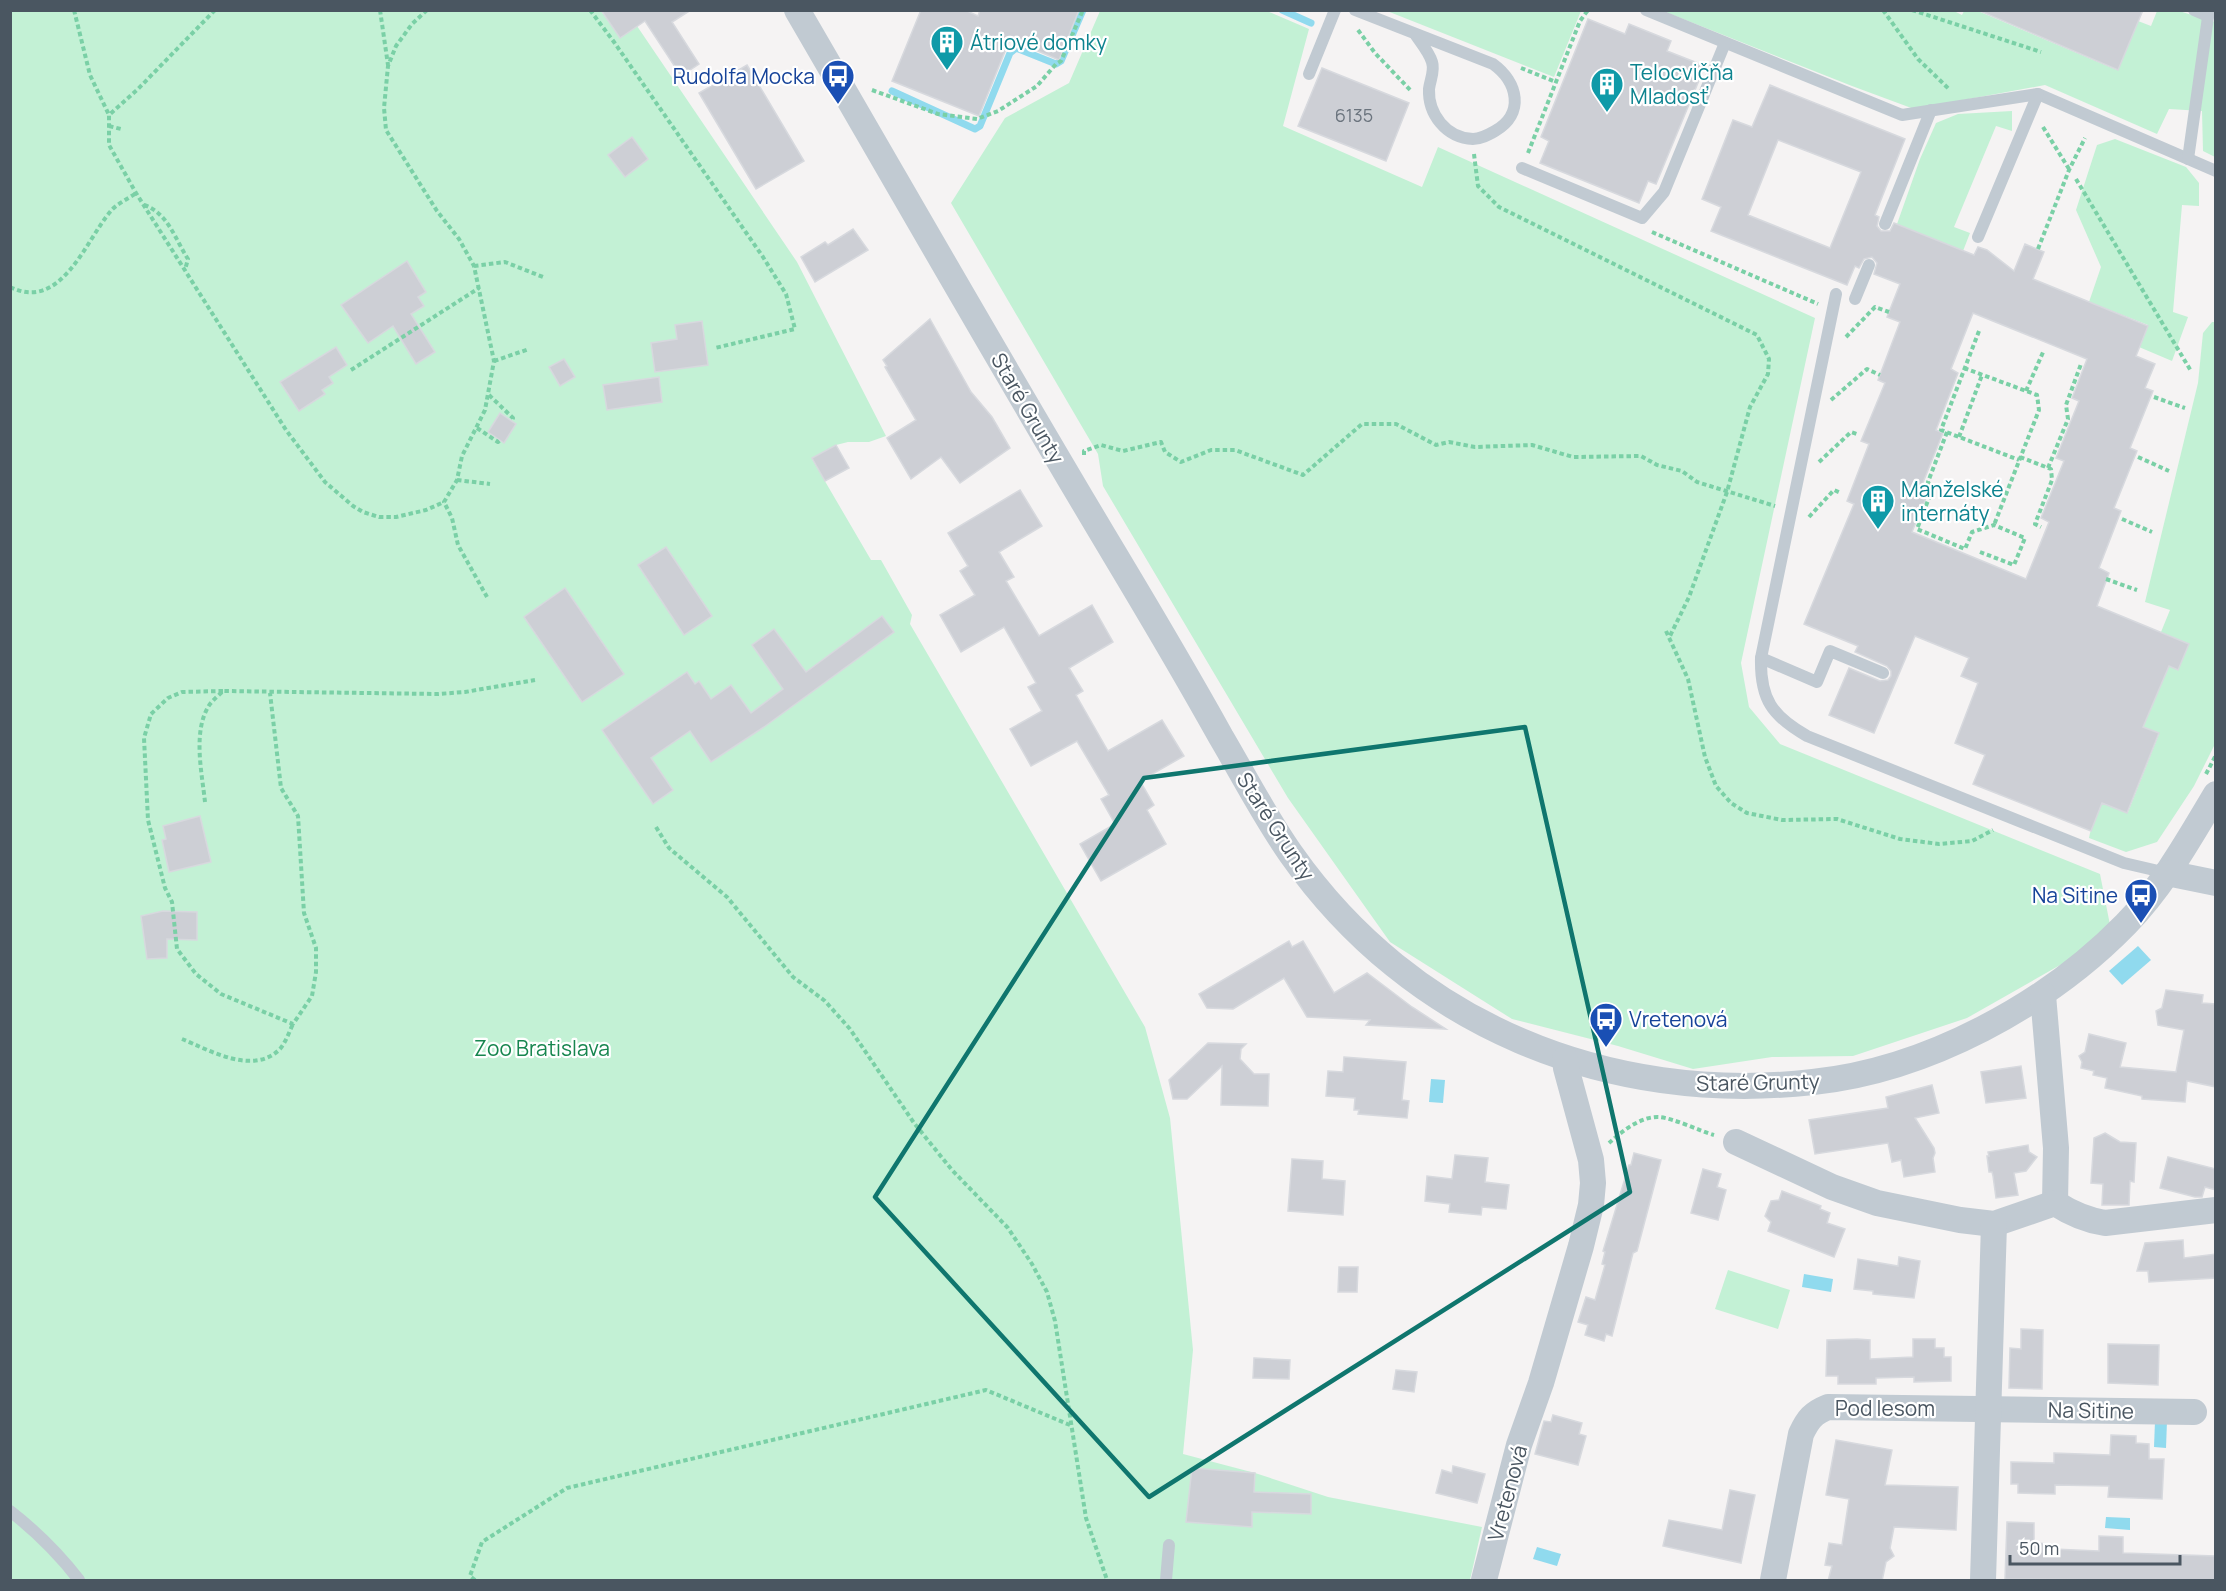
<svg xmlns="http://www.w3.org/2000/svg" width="2226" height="1591" font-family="Manrope,sans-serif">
	<rect width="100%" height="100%" fill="#f5f3f3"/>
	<g fill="#c3f1d5">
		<polygon points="1952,10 1962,15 1964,11 1978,11 2117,70 2138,21 2151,26 2157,11 2179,11 2215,22 2215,157 2203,151 2202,111 2169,109 2157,134 2045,85 1914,109 1852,86 1663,11"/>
		<polygon points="11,11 601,11 620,38 637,26 797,262 886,436 869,442 848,442 836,445 812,459 871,560 881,560 912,615 910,624 1145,1027 1170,1118 1193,1350 1183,1454 1255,1473 1328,1497 1482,1527 1470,1580 11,1580"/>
		<polygon points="1100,11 1267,11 1309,29 1283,126 1422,187 1438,147 1815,318 1741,663 1749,707 1780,744 2100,874 2110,925 2083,952 1967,1018 1853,1056 1772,1057 1693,1069 1618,1046 1512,1019 1390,942 1288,798 1103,486 1098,454 951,203 1005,118 1069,83"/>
		<polygon points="1387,11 1581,11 1554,77"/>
		<polygon points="2012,111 2012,131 1996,126 1954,227 1970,233 1963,251 1897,224 1920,159 1936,123 1958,114"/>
		<polygon points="2115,139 2186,167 2199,183 2199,206 2182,205 2173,312 2188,317 2172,361 2139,347 2148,325 2089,302 2101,267 2076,210 2097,145"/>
		<polygon points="2212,322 2215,322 2215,744 2194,786 2157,842 2126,852 2089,838 2090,833 2102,803 2128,812 2159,734 2143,727 2169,666 2178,670 2189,644 2161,632 2170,610 2145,602 2198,383 2203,333"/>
		<polygon points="1728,1270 1790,1290 1778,1329 1715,1309"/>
	</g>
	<g fill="#90daee">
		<polygon points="2138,946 2151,960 2122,985 2109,971"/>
		<polygon points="1431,1079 1445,1080 1443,1103 1429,1102"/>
		<polygon points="1804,1274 1833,1279 1831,1292 1802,1287"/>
		<polygon points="2155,1421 2167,1421 2166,1448 2154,1447"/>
		<polygon points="2106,1517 2130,1518 2130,1530 2105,1528"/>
		<polygon points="1537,1547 1561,1554 1557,1566 1533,1559"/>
	</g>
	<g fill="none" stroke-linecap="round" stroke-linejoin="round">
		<g stroke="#90daee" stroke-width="7">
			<polyline points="1282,10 1311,23"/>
			<polyline points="892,91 975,129 980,126 1010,53 1016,48 1056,64 1061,61 1083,10"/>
		</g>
	</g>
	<g fill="#cdcfd5" stroke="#d7d9de" stroke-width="1.5" fill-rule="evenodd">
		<polygon points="601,10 691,10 672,22 699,64 681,76 645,21 620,38"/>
		<polygon points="921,10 965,10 978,16 980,10 1079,10 1059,60 1010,39 979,116 892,81"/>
		<polygon points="1978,10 2143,10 2118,70"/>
		<polygon points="1588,19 1625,34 1629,24 1671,41 1667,51 1705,66 1656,184 1648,181 1639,203 1540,163 1549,141 1541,137"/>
		<polygon points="747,65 804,161 756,189 699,93"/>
		<polygon points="1322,68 1409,103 1386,161 1298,126"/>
		<path d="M 1770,85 L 1905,139 L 1875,215 L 1879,217 L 1877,226 L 1881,231 L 1890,231 L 1894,223 L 1974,255 L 1978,247 L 1987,250 L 2014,271 L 2025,244 L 2044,252 L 2033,279 L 2148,326 L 2136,356 L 2155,364 L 2145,388 L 2153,391 L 2130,448 L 2137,451 L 2114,508 L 2121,511 L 2099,568 L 2109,573 L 2097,606 L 2189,644 L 2178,670 L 2169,666 L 2143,727 L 2159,733 L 2127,813 L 2102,803 L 2091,831 L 1973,784 L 1985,755 L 1955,743 L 1978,683 L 1961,676 L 1969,658 L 1915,636 L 1874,733 L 1829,715 L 1849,668 L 1880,681 L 1888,680 L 1891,676 L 1891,671 L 1887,666 L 1855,652 L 1858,646 L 1804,624 L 1854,504 L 1847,501 L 1869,444 L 1861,441 L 1885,383 L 1878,380 L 1900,322 L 1887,317 L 1900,284 L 1874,274 L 1877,263 L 1872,257 L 1864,259 L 1859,268 L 1855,266 L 1847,285 L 1711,231 L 1721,207 L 1702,199 L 1733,120 L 1752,127 ZM 1778,140 L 1861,172 L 1830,248 L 1748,215 ZM 1973,313 L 2087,359 L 2072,398 L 2079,401 L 2056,458 L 2064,461 L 2041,518 L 2049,522 L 2026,579 L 1912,532 L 1928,493 L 1920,490 L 1943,433 L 1936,430 L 1958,373 L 1951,369 Z"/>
		<polygon points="632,137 648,159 625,177 608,155"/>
		<polygon points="853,229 868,250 815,282 801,257 825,242 828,245"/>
		<polygon points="407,261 426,292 418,297 424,306 411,314 435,352 416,364 393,326 368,343 341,305"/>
		<polygon points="930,319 971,392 992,417 1010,448 960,483 941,457 911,479 887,438 916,420 885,367 887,366 883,360"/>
		<polygon points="702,321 708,365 655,372 651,343 677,339 675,325"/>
		<polygon points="336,347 347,365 329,377 333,383 322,390 325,394 299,411 280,382"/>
		<polygon points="564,359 575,377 560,386 549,367"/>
		<polygon points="659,377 662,402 607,410 603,385"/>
		<polygon points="500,413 516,424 504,443 488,432"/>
		<polygon points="836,445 849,468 825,481 812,458"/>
		<polygon points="1020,490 1042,526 999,552 1014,577 1006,581 1039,636 1092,605 1113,642 1069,668 1083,691 1076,695 1108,751 1162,720 1184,756 1140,781 1154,805 1147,810 1166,844 1101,881 1080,844 1115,824 1101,799 1109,795 1077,741 1031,766 1010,729 1042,711 1028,687 1036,683 1004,627 961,652 940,615 975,595 960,571 968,566 948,533"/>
		<polygon points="666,547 712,616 684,635 638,565"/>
		<polygon points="565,588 624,674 582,702 524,617"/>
		<polygon points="882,616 894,632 764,727 711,762 690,731 651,758 673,790 653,804 602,730 687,672 695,684 699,681 711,699 731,685 751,713 783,689 752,645 774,629 806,672"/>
		<polygon points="200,816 211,862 169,872 162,840 166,839 163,826"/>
		<polygon points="163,911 197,912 197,940 167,939 167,958 147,959 141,916"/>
		<polygon points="1289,941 1292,947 1303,941 1334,993 1367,973 1412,1007 1446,1029 1366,1025 1370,1020 1307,1017 1284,978 1233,1009 1207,1008 1199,994"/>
		<polygon points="2166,990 2203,995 2202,1003 2216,1004 2216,1087 2187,1081 2185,1102 2142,1099 2142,1096 2105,1088 2107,1078 2093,1075 2094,1071 2081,1068 2082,1062 2079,1056 2085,1052 2089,1034 2126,1043 2120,1067 2176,1072 2184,1030 2158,1025 2156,1011 2162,1008"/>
		<polygon points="1208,1043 1246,1044 1241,1049 1240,1059 1254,1074 1269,1074 1268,1106 1221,1105 1222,1066 1187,1099 1173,1099 1169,1080"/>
		<polygon points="1344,1057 1406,1062 1402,1100 1409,1101 1407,1118 1358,1114 1359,1110 1354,1110 1355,1098 1326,1096 1328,1071 1343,1072"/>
		<polygon points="2021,1066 2026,1098 1986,1103 1981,1072"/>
		<polygon points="1932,1085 1939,1113 1915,1118 1934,1148 1935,1153 1933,1158 1935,1172 1904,1177 1901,1160 1892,1162 1888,1143 1815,1154 1809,1120 1888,1108 1886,1097"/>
		<polygon points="2105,1133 2120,1142 2136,1143 2134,1182 2130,1181 2129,1205 2102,1205 2103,1184 2091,1183 2094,1138"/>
		<polygon points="2028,1145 2029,1152 2037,1157 2026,1171 2014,1173 2018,1195 1996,1198 1993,1176 1992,1172 1989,1172 1987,1156 1989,1156 1988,1152"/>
		<polygon points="1634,1153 1661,1160 1637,1251 1633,1253 1612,1336 1606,1334 1604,1341 1585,1335 1588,1325 1578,1322 1586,1297 1595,1300 1605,1265 1602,1264 1605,1252 1603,1251 1629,1165 1631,1165"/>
		<polygon points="1455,1155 1488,1158 1485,1182 1509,1185 1506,1209 1482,1207 1481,1215 1449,1212 1450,1204 1425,1201 1427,1176 1452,1179"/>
		<polygon points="2168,1157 2216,1169 2216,1190 2205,1187 2202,1197 2195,1197 2160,1188"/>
		<polygon points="1292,1159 1323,1161 1322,1179 1345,1181 1343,1215 1288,1211"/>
		<polygon points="1703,1169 1721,1174 1717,1187 1726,1190 1718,1220 1691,1213"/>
		<polygon points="1782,1191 1821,1206 1820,1209 1830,1213 1827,1223 1845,1229 1834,1257 1768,1231 1771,1222 1765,1216 1771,1201 1779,1200"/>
		<polygon points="2183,1240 2184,1258 2216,1254 2216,1278 2149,1282 2148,1271 2137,1271 2145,1243"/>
		<polygon points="1899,1257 1920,1261 1914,1298 1873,1294 1873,1291 1854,1289 1858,1259 1898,1266"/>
		<polygon points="1339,1267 1358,1267 1357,1292 1338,1292"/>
		<polygon points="2021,1329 2043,1330 2042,1389 2009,1388 2010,1348 2021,1349"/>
		<polygon points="1857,1339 1870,1340 1870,1359 1913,1357 1913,1339 1935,1339 1935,1348 1944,1348 1944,1357 1951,1357 1951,1381 1914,1382 1914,1377 1876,1378 1876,1384 1838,1384 1838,1376 1826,1376 1827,1340"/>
		<polygon points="2108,1344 2159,1345 2158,1385 2108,1383"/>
		<polygon points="1254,1358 1290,1360 1289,1379 1253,1378"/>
		<polygon points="1396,1370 1417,1372 1414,1392 1393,1389"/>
		<polygon points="1553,1415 1582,1423 1579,1434 1586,1436 1578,1465 1535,1454 1544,1421 1551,1422"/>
		<polygon points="2111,1435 2136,1436 2136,1443 2149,1444 2149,1459 2164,1459 2162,1499 2108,1497 2109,1486 2055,1485 2055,1494 2018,1493 2018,1484 2011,1484 2011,1462 2054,1463 2054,1453 2110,1455"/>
		<polygon points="1836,1440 1892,1450 1885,1485 1958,1487 1956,1530 1894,1527 1890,1548 1894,1556 1886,1562 1882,1581 1828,1581 1832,1566 1825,1565 1829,1543 1842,1545 1849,1499 1826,1495"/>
		<polygon points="1453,1466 1485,1474 1477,1503 1436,1493 1442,1470 1452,1473"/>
		<polygon points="1192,1468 1255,1473 1254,1492 1311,1494 1311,1514 1252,1512 1252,1527 1186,1522"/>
		<polygon points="1730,1490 1755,1495 1741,1563 1663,1546 1669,1520 1722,1530"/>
		<polygon points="2007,1522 2034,1523 2034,1543 2053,1544 2053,1549 2099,1551 2099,1536 2123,1537 2123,1553 2216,1556 2216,1581 2005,1579"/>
	</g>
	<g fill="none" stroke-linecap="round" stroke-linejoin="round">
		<g stroke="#7ad0a6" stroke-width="4" stroke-dasharray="4.5 3" stroke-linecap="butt">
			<polyline points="74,10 90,75 109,115"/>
			<polyline points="215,10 138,89 109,115 109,145 136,193 286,430 325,482 353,506 363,512 379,517 396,517 426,510 444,502"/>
			<polyline points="380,10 388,65"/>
			<polyline points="427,10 412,24 396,46 388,66 384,108 386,130 437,211 459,239 474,266 494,361 485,410 462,456 457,480 444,502 452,518 458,545 487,597"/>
			<polyline points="590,10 614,42 763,257 786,294 795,329 715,348"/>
			<polyline points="1883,10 1918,59 1950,90"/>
			<polyline points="1912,10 2041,52"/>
			<polyline points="1358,30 1375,53 1412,92"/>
			<polyline points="1521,68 1556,82"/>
			<polyline points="872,90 938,114 977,119 998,111 1037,86 1056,64 1061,61 1083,10"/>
			<polyline points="109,126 121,129"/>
			<polyline points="2043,127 2069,169"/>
			<polyline points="1528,153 1580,21 1588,10"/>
			<polyline points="1474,154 1478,186 1499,207 1757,335 1769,359 1768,374 1750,407 1727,492 1689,597 1669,638"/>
			<polyline points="2076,179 2191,371"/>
			<path d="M 144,205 C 168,213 175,239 188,259 L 185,270"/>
			<polyline points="1652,232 1818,304"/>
			<polyline points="2038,249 2069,170 2085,138"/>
			<polyline points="474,266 505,262 543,277"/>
			<path d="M 10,287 C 61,312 85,242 110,212 C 116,204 128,199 136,193"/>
			<polyline points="1979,331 1941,430 2019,460"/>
			<polyline points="1846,337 1875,307 1889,312"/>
			<polyline points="494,361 529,349"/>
			<polyline points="1964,368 2037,395 2039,410 1994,525"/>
			<polyline points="351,370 479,288"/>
			<polyline points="2026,391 2044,350"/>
			<polyline points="489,395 513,418 512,421"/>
			<polyline points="2154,397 2185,408"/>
			<polyline points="1831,400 1867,369 1880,375"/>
			<polyline points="477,428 498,442 500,440"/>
			<polyline points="1947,432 1928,482 1932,490 1917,529 1965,549 1972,532 1994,525 2025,538 2014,565 1980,552"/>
			<polyline points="1959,437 1982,375"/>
			<polyline points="1084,455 1084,451 1101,445 1123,451 1161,442 1165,452 1181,462 1211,450 1235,450 1303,475 1362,424 1396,424 1436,445 1449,442 1475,447 1532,445 1573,457 1641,456 1657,465 1682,471 1697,482 1775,506"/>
			<polyline points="2020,457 2051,469 2052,480 2035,524 2041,527"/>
			<polyline points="2138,457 2169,471"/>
			<polyline points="1819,462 1851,432 1857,434"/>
			<polyline points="2048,468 2068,419 2066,405 2081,364"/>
			<polyline points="457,480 490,484"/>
			<polyline points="1809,517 1834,490 1841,493"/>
			<polyline points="2122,519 2152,532"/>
			<polyline points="2106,579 2137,590"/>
			<polyline points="1666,631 1688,679 1705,757 1716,786 1731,803 1747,813 1782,820 1837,819 1900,839 1939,844 1972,841 1993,830"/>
			<polyline points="223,691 182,692 168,698 151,714 144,738 148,820 165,888 172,902 177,949 196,974 221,994 293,1024 312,996 316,972 316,948 304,913 298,816 281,788 270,693"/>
			<polyline points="2206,774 2216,755"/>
			<path d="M 205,802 C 202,773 192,730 210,704 C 214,699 219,695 223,691 L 438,694 L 465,692 L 535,680"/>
			<polyline points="656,827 669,848 727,897 793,977 825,1001 850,1029 914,1123 952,1170 1008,1228 1032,1264 1047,1292 1055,1321 1086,1518 1107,1580"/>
			<path d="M 182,1039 C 209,1050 253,1076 280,1049 C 286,1042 289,1032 293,1024"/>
			<path d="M 1609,1143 C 1621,1132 1641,1116 1659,1117 C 1673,1118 1700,1131 1714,1135"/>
			<polyline points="475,1580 470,1576 482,1542 567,1488 986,1390 1070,1425"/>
		</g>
		<g stroke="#c1cad2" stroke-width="12">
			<path d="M 1355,10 L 1493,64 C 1518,82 1525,114 1495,131 C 1488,135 1481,139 1473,139 C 1446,138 1428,114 1429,89 C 1430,80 1435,71 1432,62 C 1429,52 1421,43 1415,34"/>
			<polyline points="1646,10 1902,115 2038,94 2216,171"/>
			<polyline points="2194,10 2208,16"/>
			<polyline points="1309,74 1335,10"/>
			<polyline points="2188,159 2209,10"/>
			<polyline points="1522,168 1642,218 1664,192 1725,43"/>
			<polyline points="1885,224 1931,110"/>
			<polyline points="1978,237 2038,94"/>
			<path d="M 1836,294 L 1761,658 C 1760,699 1772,716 1807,736 L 2124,863 L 2167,873"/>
			<polyline points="1855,299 1869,265"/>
			<polyline points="1761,658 1817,682 1830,651 1883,673"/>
			<path d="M 10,1511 C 37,1532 59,1554 79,1580"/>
			<polyline points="1166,1580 1169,1545"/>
		</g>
		<g stroke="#c1cad2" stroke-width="26">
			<path d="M 797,10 C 903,192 1007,375 1115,555 C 1151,615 1187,676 1221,737 C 1244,776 1265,817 1291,854 C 1411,1025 1608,1105 1813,1082 C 1927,1070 2047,1005 2126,924 C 2163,886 2189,839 2216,794"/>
			<polyline points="2167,873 2216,883"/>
			<polyline points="2043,995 2056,1148 2055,1203"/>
			<path d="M 1736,1142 L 1832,1187 L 1877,1203 L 1960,1220 L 1994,1224 L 2055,1203 C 2072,1214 2086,1220 2105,1223 L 2216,1210"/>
			<polyline points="1484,1580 1519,1445 1541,1383 1581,1246 1591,1205 1593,1183 1591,1160 1566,1068 1565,1059"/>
			<path d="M 1773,1580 L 1801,1434 C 1808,1419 1813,1413 1828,1407 L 2194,1412"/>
			<polyline points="1983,1580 1994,1224"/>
		</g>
	</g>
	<path fill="none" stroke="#0f766e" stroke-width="4.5" stroke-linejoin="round" d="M 1525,727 L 1630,1192 L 1149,1497 L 875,1197 L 1144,778 Z"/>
	<defs>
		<symbol id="building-pin" viewBox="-11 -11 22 30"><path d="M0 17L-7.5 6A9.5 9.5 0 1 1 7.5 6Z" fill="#0f9aa8" stroke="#fff"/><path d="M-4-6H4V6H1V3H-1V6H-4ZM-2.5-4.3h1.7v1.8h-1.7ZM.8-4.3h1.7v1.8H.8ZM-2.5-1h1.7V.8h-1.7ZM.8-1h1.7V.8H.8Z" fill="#fff"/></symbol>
		<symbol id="bus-pin" viewBox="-11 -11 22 30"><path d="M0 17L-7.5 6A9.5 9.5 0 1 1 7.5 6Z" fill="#1a4fb4" stroke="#fff"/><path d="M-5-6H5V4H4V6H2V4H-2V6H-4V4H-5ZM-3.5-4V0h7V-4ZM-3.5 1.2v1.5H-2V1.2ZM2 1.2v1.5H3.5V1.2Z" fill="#fff"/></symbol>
	</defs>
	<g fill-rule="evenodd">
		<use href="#building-pin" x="928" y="23" width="38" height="52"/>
		<use href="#bus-pin" x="819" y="57" width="38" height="52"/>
		<use href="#building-pin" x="1588" y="65" width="38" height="52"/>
		<use href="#building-pin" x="1859" y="482" width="38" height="52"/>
		<use href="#bus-pin" x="2122" y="876" width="38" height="52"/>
		<use href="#bus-pin" x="1587" y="1000" width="38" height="52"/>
	</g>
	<g text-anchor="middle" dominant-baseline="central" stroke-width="4.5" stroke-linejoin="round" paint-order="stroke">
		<g font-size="18" fill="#6b747e">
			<text x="1354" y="115">6135</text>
		</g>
		<g font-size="21" fill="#0d838f" stroke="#fff" text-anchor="start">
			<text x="970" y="42">Átriové domky</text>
			<text x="1630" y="72">Telocvičňa<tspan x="1630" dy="24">Mladosť</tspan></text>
			<text x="1901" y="489">Manželské<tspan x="1901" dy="24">internáty</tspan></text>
		</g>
		<g font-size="21" fill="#164399" stroke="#fff" text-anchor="end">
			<text x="815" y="76">Rudolfa Mocka</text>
			<text x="2118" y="895">Na Sitine</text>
			<text x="1629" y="1019" text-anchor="start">Vretenová</text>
		</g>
		<g font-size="21" fill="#4a5661" stroke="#fff">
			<text transform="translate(1028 408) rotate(60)">Staré Grunty</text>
			<text transform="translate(1276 826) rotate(57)">Staré Grunty</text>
			<text transform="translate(1758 1082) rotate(-1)">Staré Grunty</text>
			<text x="1885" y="1408">Pod lesom</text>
			<text transform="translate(2091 1410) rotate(1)">Na Sitine</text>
			<text transform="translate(1507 1493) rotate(-75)">Vretenová</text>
		</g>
		<g font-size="21" fill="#17864f" stroke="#fff">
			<text x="542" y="1048">Zoo Bratislava</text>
		</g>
	</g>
	<rect width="2226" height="1591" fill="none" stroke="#4a5661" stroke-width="24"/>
	<path d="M2010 1555v9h170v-9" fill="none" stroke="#4a5661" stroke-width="3"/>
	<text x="2019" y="1555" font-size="18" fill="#4a5661" stroke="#ffffff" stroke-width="4.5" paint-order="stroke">50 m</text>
</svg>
